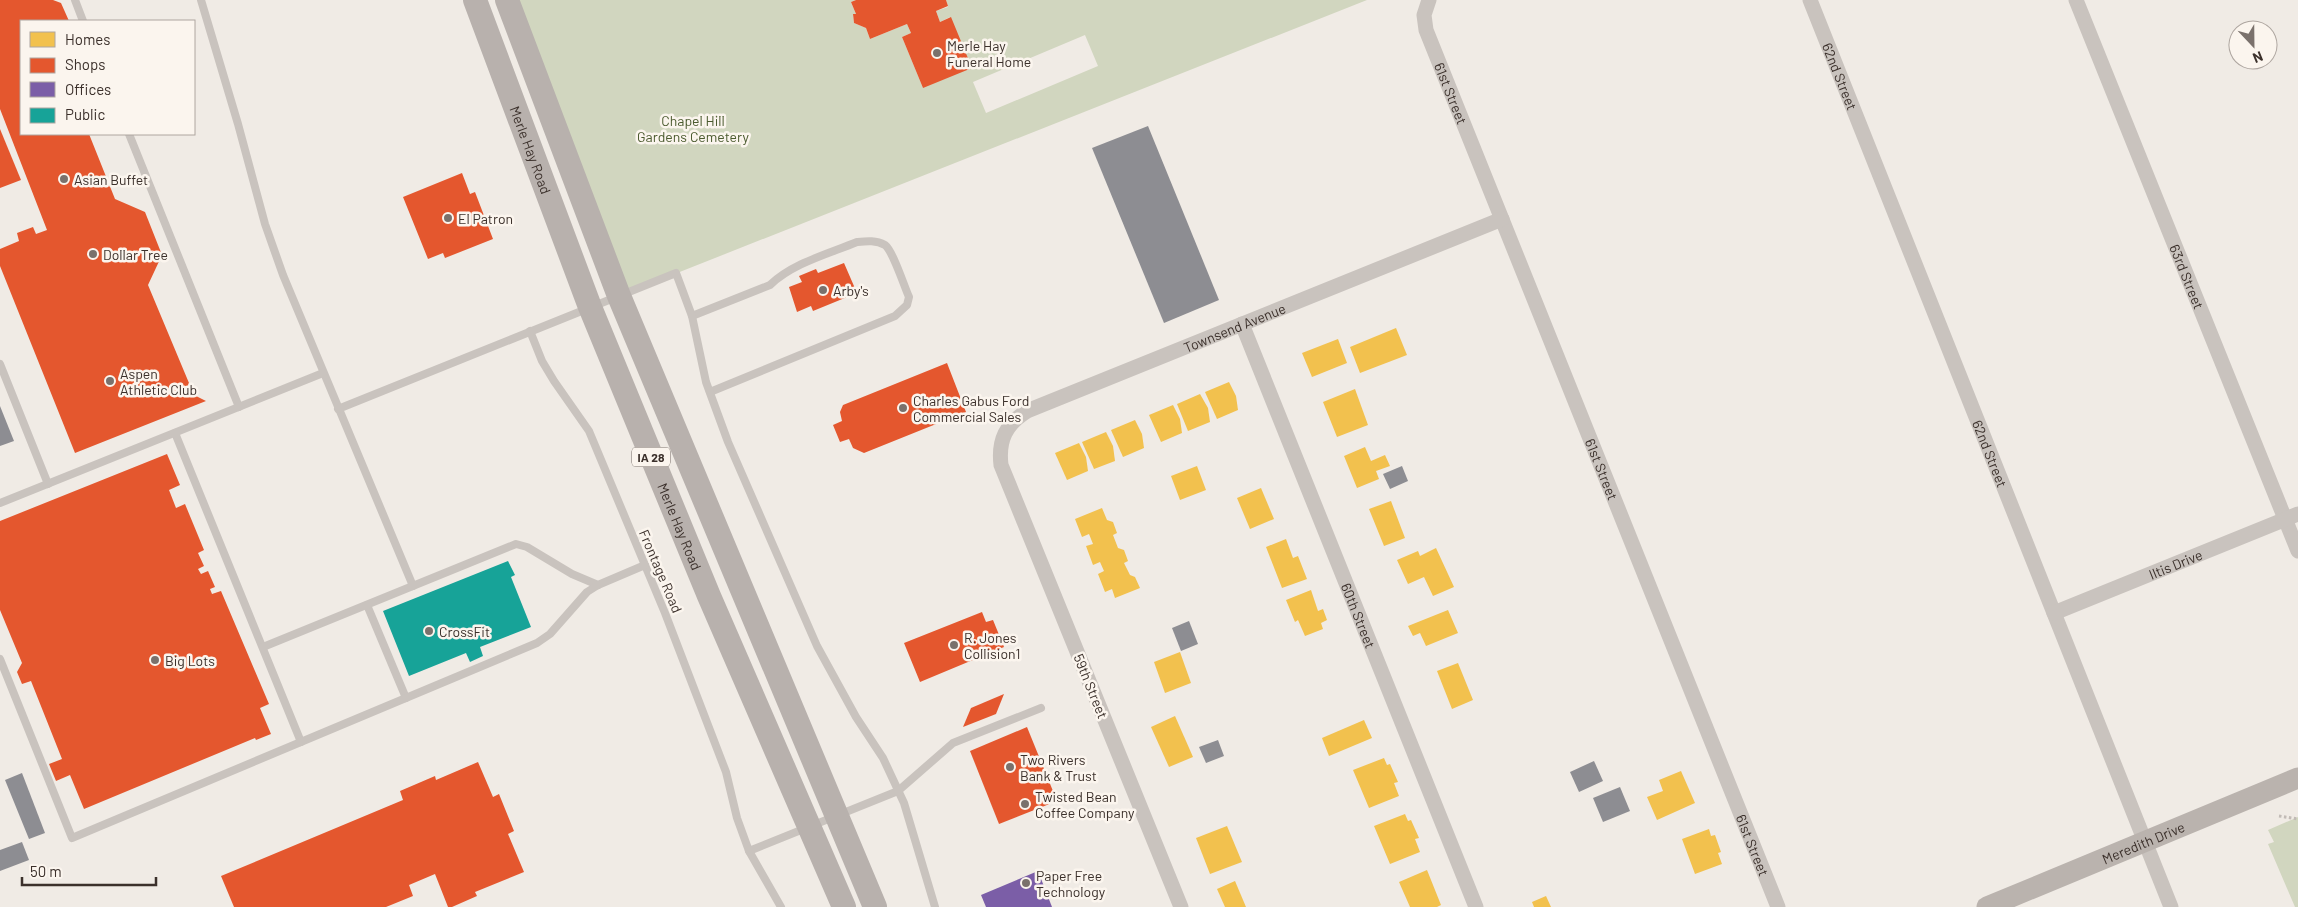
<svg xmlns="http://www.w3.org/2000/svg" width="2298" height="907" font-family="Barlow,sans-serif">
	<rect width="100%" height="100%" fill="#f0ebe5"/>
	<g fill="#d1d6bf" fill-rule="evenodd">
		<path d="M 507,0 L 856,0 L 851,2 L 856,14 L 853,15 L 854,23 L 866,28 L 870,39 L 907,24 L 911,33 L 902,37 L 923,88 L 950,17 L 940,22 L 936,11 L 948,7 L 946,0 L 1367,0 L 619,296 ZM 1085,35 L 1098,66 L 986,113 L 973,82 Z"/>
		<polygon points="2298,817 2298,907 2295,907 2268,844 2274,842 2268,830"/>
	</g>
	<g fill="#f2c14e">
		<polygon points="1396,328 1407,355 1360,373 1350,347"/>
		<polygon points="1338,339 1347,363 1312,377 1302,353"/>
		<polygon points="1229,382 1236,396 1238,410 1217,419 1205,392"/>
		<polygon points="1355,389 1368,425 1337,437 1323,402"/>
		<polygon points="1200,394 1208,408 1210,422 1188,431 1177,404"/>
		<polygon points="1173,405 1180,419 1182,433 1161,442 1149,415"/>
		<polygon points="1135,420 1142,434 1144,448 1123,457 1111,430"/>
		<polygon points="1106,432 1113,446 1115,461 1094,469 1082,442"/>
		<polygon points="1079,443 1086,457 1088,471 1067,480 1055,453"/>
		<polygon points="1365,447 1371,461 1385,455 1390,466 1376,471 1379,479 1357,488 1344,456"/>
		<polygon points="1197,466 1206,490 1180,500 1171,476"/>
		<polygon points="1261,488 1274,519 1250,529 1237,498"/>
		<polygon points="1391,501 1405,538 1384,546 1369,509"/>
		<polygon points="1102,508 1107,520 1113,522 1117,533 1113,535 1118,548 1124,550 1128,561 1124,563 1130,575 1135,577 1140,588 1115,598 1112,589 1105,592 1098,574 1104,571 1100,562 1093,565 1086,546 1093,544 1089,534 1082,537 1075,519"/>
		<polygon points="1286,539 1293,558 1298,556 1307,579 1282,588 1266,547"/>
		<polygon points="1436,548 1454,587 1433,596 1424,577 1408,584 1397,560 1418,551 1420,556"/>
		<polygon points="1311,590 1318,611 1323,609 1327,620 1321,623 1323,629 1305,636 1298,620 1295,622 1286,600"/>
		<polygon points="1448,610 1458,633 1426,646 1420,633 1413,636 1408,626"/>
		<polygon points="1180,652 1191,683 1165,693 1154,662"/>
		<polygon points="1458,663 1473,700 1452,709 1437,671"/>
		<polygon points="1175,716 1193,757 1169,767 1151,727"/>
		<polygon points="1364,720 1372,738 1329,756 1322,738"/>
		<polygon points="1384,758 1387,765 1390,764 1398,782 1394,783 1399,796 1369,808 1353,770"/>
		<polygon points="1681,771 1695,803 1657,820 1647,797 1663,791 1659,780"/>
		<polygon points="1405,814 1408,821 1411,820 1419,838 1415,839 1420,852 1390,864 1374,826"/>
		<polygon points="1227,826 1242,862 1210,874 1196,838"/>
		<polygon points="1709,829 1711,836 1715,835 1721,852 1718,853 1722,864 1695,874 1682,839"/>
		<polygon points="1427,870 1441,905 1437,907 1410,907 1399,882"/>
		<polygon points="1235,881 1246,907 1225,907 1217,889"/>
		<polygon points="1546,896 1551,907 1534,907 1532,902"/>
	</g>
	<g fill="#e4572e">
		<polygon points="0,0 53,0 61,3 69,21 21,21 21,134 89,134 115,199 145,212 162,255 148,285 194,395 206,401 75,453 0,266 0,249 19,241 17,233 33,227 36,234 47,230 0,109"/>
		<polygon points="856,0 946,0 948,6 936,11 940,22 951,17 972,68 923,88 902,37 911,33 907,24 870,39 866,28 854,23 853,14 856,14 851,2"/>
		<polygon points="0,129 21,180 0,188"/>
		<polygon points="462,173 470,194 475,192 493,239 445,258 443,253 428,259 403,197"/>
		<polygon points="844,263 857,293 813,311 811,306 797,312 789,287 802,282 799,276 816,269 818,273"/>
		<polygon points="947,363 966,412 864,453 853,448 849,439 840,442 833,425 842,421 840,412 843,405"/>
		<polygon points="167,454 180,485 169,490 176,508 185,504 204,550 198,553 204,566 198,569 201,574 208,571 215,587 210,589 212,594 221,591 269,704 260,708 271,734 256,740 255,738 84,809 70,775 56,781 49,764 62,759 31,681 22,684 17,672 22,663 0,610 0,521"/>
		<polygon points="982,612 986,622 993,620 1004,647 920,682 904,643"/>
		<polygon points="1004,694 996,714 963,727 971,708"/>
		<polygon points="1027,727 1057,801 999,824 970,751"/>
		<polygon points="478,762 493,797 499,794 514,831 508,834 524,872 475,892 477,896 452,907 448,907 435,874 409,885 413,896 386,907 234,907 221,876 403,800 400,791 435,776 436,780"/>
	</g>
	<polygon fill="#7b5ea7" points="1038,871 1052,907 986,907 981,895"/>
	<polygon fill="#17a398" points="508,561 515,575 511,577 531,627 480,647 483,656 470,662 466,653 409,676 383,611"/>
	<g fill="#8d8d92">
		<polygon points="1148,126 1219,300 1164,323 1092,148"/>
		<polygon points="0,406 14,441 0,446"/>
		<polygon points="1402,466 1408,481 1390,489 1383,474"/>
		<polygon points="1189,621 1198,644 1181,651 1172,628"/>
		<polygon points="1218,740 1224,756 1206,763 1199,747"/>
		<polygon points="1594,761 1603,781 1579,792 1570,772"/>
		<polygon points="22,773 45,833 29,839 5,780"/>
		<polygon points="1620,787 1630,811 1603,822 1593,798"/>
		<polygon points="22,842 29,860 0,871 0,850"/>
	</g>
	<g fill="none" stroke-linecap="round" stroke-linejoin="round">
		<polyline stroke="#c2bbb6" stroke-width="3" stroke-dasharray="2.5 2.5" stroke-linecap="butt" points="2279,816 2298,819"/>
		<g stroke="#c9c3be" stroke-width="8">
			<polyline points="75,0 83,21"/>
			<polyline points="201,0 238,124 265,224 283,275 413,586"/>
			<polyline points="129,134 239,407"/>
			<path d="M 692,316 L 770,285 C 793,263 828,254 857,242 C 867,241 876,240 885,245 C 893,251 904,286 909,297 L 907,305 L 895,316 L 710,392"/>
			<polyline points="530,331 542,361 554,381 589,431 665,613 726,772 737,818 749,851 781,907"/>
			<polyline points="0,364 48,484"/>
			<polyline points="338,409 676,273 692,316 706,382 728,442 817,646 856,717 883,758 904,803 935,907"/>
			<polyline points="175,433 301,742"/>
			<polyline points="0,503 323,373"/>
			<polyline points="367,605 406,698"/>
			<polyline points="263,647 516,544 527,547 572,574 598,585"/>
			<polyline points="0,659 72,838 537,643 550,634 587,592 598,585 645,565"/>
			<polyline points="749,851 898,791 953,743 1041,708"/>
		</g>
		<g stroke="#c9c3be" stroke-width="15">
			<path id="s1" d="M 1429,0 L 1424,15 L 1426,30 L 1778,907"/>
			<path id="s2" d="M 1810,0 L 2171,907"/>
			<path id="s3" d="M 2076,0 L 2298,551"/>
			<path id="s4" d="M 1242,324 L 1476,907"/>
			<path id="s5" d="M 2054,613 L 2298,514"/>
			<path id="s6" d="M 1181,907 L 1001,465 C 998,440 1006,424 1027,411 L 1502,219"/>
		</g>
		<path stroke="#bab3ae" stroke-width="21" id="s7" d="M 1987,907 L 2298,778"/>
		<g stroke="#b8b1ad" stroke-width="24">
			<path id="s8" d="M 475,0 L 590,307 L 709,596 L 844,907"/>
			<polyline points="507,0 619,296 875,907"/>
		</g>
	</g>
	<g fill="#7a716c" stroke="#fbf5ee" stroke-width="2">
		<circle cx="937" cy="53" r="5"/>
		<circle cx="64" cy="179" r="5"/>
		<circle cx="448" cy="218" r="5"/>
		<circle cx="93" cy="254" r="5"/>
		<circle cx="823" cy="290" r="5"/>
		<circle cx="110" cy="381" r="5"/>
		<circle cx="903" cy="408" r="5"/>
		<circle cx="429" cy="631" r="5"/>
		<circle cx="954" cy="645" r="5"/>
		<circle cx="155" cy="660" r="5"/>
		<circle cx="1010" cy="767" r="5"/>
		<circle cx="1025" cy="804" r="5"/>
		<circle cx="1026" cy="883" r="5"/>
	</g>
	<g text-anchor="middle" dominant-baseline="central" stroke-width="5" stroke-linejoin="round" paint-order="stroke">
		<rect fill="#fbf5ee" stroke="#756b66" stroke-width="1" x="632" y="447.5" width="38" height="19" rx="4"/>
		<g font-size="12" font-weight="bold" fill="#3b302b">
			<text x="651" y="457">IA 28</text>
		</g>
		<g font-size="14" fill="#3b302b" stroke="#fbf5ee" text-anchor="start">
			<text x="947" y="45">Merle Hay<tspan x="947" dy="16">Funeral Home</tspan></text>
			<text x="74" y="179">Asian Buffet</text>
			<text x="458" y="218">El Patron</text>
			<text x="103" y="254">Dollar Tree</text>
			<text x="833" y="290">Arby's</text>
			<text x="120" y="373">Aspen<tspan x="120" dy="16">Athletic Club</tspan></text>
			<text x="913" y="400">Charles Gabus Ford<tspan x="913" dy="16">Commercial Sales</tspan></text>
			<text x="439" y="631">CrossFit</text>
			<text x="964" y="637">R. Jones<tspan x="964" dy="16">Collision1</tspan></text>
			<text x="165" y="660">Big Lots</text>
			<text x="1020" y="759">Two Rivers<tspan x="1020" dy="16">Bank &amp; Trust</tspan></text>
			<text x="1035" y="796">Twisted Bean<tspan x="1035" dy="16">Coffee Company</tspan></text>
			<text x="1036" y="875">Paper Free<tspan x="1036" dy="16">Technology</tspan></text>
		</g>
		<g font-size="14" fill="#3b302b" stroke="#fbf5ee">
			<text stroke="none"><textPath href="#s2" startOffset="82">62nd Street</textPath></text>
			<text stroke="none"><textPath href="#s1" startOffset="99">61st Street</textPath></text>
			<text stroke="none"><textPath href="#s8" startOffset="160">Merle Hay Road</textPath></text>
			<text stroke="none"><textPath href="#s3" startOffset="298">63rd Street</textPath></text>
			<text stroke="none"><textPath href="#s6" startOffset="765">Townsend Avenue</textPath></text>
			<text stroke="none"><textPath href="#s2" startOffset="488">62nd Street</textPath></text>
			<text stroke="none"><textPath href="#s1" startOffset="504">61st Street</textPath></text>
			<text stroke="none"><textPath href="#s8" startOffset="565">Merle Hay Road</textPath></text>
			<text stroke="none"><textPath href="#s5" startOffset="131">Iltis Drive</textPath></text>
			<text transform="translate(661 571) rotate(67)">Frontage Road</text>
			<text stroke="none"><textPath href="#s4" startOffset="314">60th Street</textPath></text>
			<text transform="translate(1091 686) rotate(68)">59th Street</text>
			<text stroke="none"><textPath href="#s7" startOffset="169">Meredith Drive</textPath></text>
			<text stroke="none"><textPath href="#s1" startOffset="909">61st Street</textPath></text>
		</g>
		<g font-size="14" fill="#4a5a2e" stroke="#fbf5ee">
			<text x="693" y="120">Chapel Hill<tspan x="693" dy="16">Gardens Cemetery</tspan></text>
		</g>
	</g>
	<rect x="20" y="20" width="175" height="115" fill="#fbf5ee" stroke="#aea6a0"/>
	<rect x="30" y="32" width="25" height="15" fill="#f2c14e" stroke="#aea6a0"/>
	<text x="65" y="45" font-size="15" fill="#3b302b">Homes</text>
	<rect x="30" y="58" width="25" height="15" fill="#e4572e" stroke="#aea6a0"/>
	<text x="65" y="70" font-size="15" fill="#3b302b">Shops</text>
	<rect x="30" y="82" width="25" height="15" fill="#7b5ea7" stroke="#aea6a0"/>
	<text x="65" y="95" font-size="15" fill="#3b302b">Offices</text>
	<rect x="30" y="108" width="25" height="15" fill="#17a398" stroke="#aea6a0"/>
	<text x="65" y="120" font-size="15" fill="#3b302b">Public</text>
	<g transform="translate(2253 45) rotate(158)"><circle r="24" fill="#fbf5ee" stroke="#aea6a0"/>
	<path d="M0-4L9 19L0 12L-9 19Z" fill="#7a716c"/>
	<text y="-8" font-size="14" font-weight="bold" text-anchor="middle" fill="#3b302b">N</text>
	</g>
	<path d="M22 877v8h134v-8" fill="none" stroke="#3b302b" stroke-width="2.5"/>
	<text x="30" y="877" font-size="15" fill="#3b302b" stroke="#fbf5ee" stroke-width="4" paint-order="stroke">50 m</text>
</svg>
